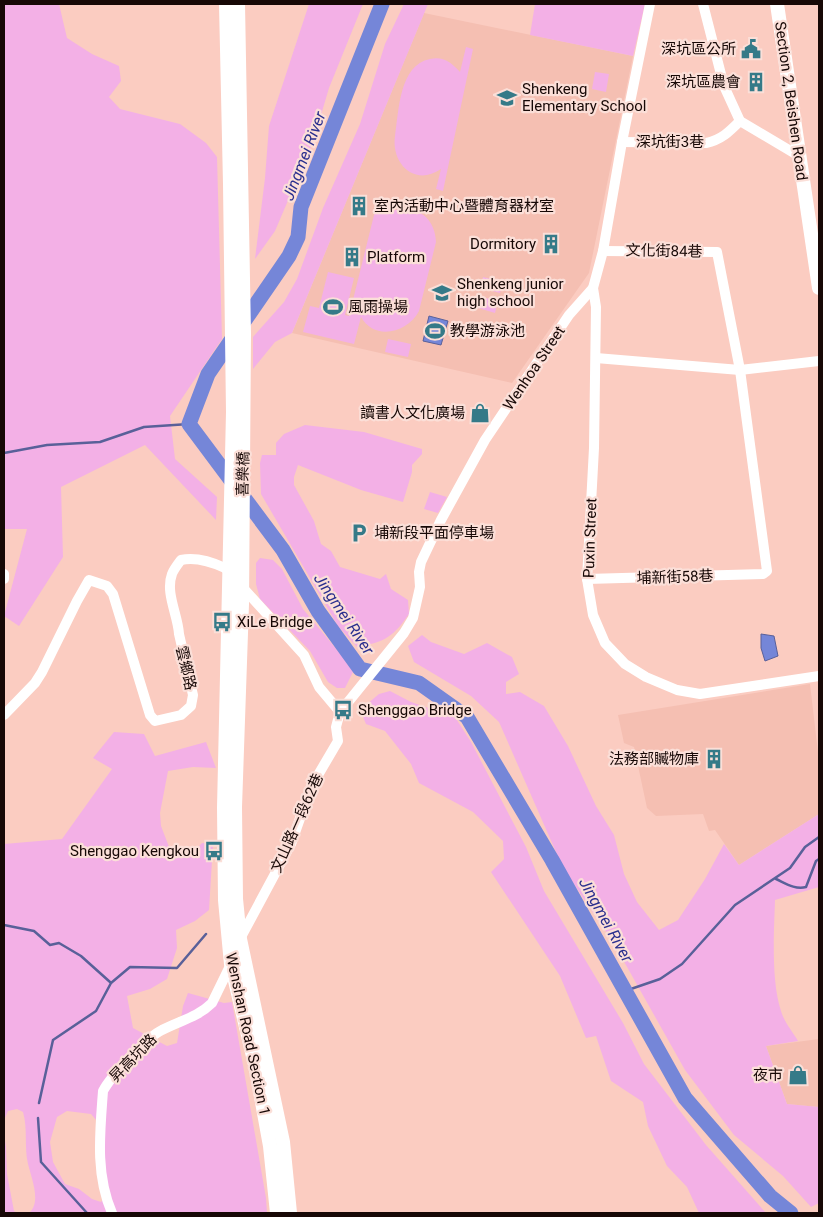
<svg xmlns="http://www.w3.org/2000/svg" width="823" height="1217" font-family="Roboto,'Noto Sans TC',sans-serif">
	<rect width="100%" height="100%" fill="#fbccc1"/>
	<g fill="#f5bfb2">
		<polygon points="424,13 633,56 589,273 512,383 292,333"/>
		<polygon points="810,684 819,761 819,814 739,865 715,830 709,831 703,814 656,816 647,808 634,747 624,743 618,715"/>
		<polygon points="819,1039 819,1107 787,1104 766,1046"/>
	</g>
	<g fill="#f3b0e6" fill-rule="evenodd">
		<polygon points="4,4 59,4 67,38 92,54 119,66 121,81 109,97 120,109 180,124 206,143 217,157 222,339 170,416 175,459 217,497 216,520 145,445 61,487 63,557 19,626 4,616 27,529 4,529"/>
		<polygon points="309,4 363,4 329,88 313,142 275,231 255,259 265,178 269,126"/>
		<polygon points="404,4 428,4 292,333 275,342 253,369 253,337 284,302 297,279 323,208 360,124 385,44"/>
		<polygon points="535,4 645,4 633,56 530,35"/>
		<path d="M 466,47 L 473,49 L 443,191 L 436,189 L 441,169 C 415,187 391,164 395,136 C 399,111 399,65 430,59 C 443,56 451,62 460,72 Z"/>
		<polygon points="595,72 609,74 606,92 592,89"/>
		<path d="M 377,203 L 389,206 L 388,212 C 413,203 435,215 436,242 L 419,311 C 408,333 374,341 361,317 L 354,344 L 303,332 L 310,306 L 319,308 L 328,272 L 354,278 L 345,315 L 349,316 Z"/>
		<polygon points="483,277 503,282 500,293 481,288"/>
		<polygon points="478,296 498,301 495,313 475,307"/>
		<polygon points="388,339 411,344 408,357 385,352"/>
		<path d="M 305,425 L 364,432 L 422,449 L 422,454 L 412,465 L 412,472 L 403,502 L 361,490 L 298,465 L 294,477 L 294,485 L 314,521 L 321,544 L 331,551 L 340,567 L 380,579 L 386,574 L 391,589 L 408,600 L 409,614 C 393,637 385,642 357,647 L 338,626 L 261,494 L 260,463 L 262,455 L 276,455 L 276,443 L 284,434 Z"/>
		<polygon points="430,492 447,497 438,513 424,509"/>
		<polygon points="260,558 273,560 282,569 303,609 342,656 353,672 345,688 337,688 328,682 310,651 260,599 256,584 256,563"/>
		<path d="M 422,635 L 431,642 L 464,654 L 487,643 L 512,657 L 519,674 L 506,682 L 506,694 L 520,692 L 544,706 L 568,746 L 596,806 L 614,835 L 624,874 L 637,902 L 659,930 L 678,920 L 705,879 L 724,844 L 739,865 L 819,814 L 819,887 L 775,900 C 774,932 771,981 781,1011 C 784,1022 793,1032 798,1041 L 766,1046 L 787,1104 L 819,1107 L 819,1203 L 811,1207 L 783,1176 L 734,1135 L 685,1070 L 613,942 L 563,868 L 499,722 L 471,696 L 414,662 L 408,646 Z"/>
		<polygon points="390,691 411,702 455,717 471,742 526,847 544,891 623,1023 644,1064 706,1145 766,1213 699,1213 687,1187 667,1166 648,1126 643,1102 611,1081 596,1036 586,1038 560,976 491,872 504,859 503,841 473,812 419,783 411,764 385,731 366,724 360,710 379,694"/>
		<path d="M 114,732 L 144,734 L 155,756 L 206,742 L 216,768 L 193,767 L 168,771 L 160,813 L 161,826 L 171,852 L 193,852 L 202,843 L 213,844 L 209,910 L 195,921 L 176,930 L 177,948 L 167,979 L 150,989 L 127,996 L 133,1028 L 167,1046 L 177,1043 L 183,1006 L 188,993 L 224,1003 L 232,1002 L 266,1198 L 267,1213 L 29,1213 C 42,1202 31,1177 28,1164 C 24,1147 28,1129 23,1112 L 17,1109 L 8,1111 L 4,1120 L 4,844 L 62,839 L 112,769 L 93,758 ZM 67,1111 L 91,1114 L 97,1121 L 95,1143 L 103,1199 L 101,1202 L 92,1199 L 79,1189 L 65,1184 L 53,1162 L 50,1142 L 57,1117 Z"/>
		<polygon points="4,1134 6,1147 7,1174 14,1211 17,1213 4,1213"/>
	</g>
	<g fill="#7586d8" stroke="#596099">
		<polygon points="429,316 448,321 441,345 423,341"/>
		<polygon points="761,634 774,636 778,656 765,661 761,648"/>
	</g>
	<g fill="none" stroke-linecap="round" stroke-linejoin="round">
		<g stroke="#596099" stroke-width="2.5">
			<polyline points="4,453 47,445 100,442 144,427 189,424"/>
			<path d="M 776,879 C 785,883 795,890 806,887 L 816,861 L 819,859"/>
			<polyline points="4,925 34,931 50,945 59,943 81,956 110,982"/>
			<polyline points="625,991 660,979 682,964 735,905 790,868 805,847 819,837"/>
			<polyline points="39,1103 53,1040 96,1011 111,983 130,967 177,968 206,934"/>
			<polyline points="38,1118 41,1162 87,1213"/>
		</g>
		<polyline stroke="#7586d8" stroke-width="15" points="382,4 301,207 298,237 289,256 208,374 189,424 283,550 318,611 360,669 419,683 467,717 552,860 685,1098 770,1196 791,1213"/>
		<g stroke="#fff" stroke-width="10">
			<polyline points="703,4 724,86 740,121 799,156"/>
			<path d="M 622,142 L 706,143 C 721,140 729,132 740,121"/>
			<polyline points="593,288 596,307 594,448 587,579 593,615 605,643 625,664 646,677 677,690 700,694 819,676"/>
			<polyline points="596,358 740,370 819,361"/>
			<polyline points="4,574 4,579"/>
			<polyline points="587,579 763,574 767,571 740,370 717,252 603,251"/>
			<path d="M 4,715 L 35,683 L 42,672 L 77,601 L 89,580 L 107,586 L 113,594 L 150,715 L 155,721 L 181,715 L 191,706 L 193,695 L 179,634 C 178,615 165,593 172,574 C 174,569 178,564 181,560 C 195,557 212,562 225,568 L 304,655 L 319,687 L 340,712"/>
			<polyline points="240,939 291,844 311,787 338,741 336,727 340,712 404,633 413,618 420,587 419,572 421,562 441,520 485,440 569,315 593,288 603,251 622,142 650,4"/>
			<path d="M 112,1213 C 95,1174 100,1132 103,1091 C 111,1076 147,1037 162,1030 C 179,1021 198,1017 212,1003 L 232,962"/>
		</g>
		<g stroke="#fff" stroke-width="14">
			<polyline points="226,4 230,184 233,412 224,808 225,900 231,964 256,1069 270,1146 277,1213"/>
			<polyline points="238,4 244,334 242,604 235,807 236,899 240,939 283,1142 290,1213"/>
			<polyline points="777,4 819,288"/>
		</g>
	</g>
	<defs>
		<symbol id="civic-bare" viewBox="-9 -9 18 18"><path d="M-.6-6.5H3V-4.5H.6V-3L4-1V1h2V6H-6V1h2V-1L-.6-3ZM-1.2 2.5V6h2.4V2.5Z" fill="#357a88" stroke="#fbdfd8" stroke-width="2.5" paint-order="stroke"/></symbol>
		<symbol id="building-bare" viewBox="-9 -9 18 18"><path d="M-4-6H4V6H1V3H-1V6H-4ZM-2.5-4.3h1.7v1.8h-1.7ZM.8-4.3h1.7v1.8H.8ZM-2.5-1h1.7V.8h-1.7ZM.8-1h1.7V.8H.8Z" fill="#357a88" stroke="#fbdfd8" stroke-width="2.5" paint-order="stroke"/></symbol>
		<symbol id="school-bare" viewBox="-9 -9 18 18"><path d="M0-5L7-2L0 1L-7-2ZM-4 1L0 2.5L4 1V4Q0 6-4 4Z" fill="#357a88" stroke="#fbdfd8" stroke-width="2.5" paint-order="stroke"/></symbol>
		<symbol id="stadium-bare" viewBox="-9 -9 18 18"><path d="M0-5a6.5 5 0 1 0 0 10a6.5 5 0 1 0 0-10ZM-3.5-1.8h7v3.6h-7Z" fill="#357a88" stroke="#fbdfd8" stroke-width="2.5" paint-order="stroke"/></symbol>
		<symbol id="shop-bare" viewBox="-9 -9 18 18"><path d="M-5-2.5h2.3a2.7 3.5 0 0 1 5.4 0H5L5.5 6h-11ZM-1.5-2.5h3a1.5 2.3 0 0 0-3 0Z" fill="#357a88" stroke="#fbdfd8" stroke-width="2.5" paint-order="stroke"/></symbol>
		<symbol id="parking-bare" viewBox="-9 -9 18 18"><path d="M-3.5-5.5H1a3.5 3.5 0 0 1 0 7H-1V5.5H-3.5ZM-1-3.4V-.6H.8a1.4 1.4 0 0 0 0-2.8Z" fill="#357a88" stroke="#fbdfd8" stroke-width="2.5" paint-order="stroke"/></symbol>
		<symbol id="bus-bare" viewBox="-9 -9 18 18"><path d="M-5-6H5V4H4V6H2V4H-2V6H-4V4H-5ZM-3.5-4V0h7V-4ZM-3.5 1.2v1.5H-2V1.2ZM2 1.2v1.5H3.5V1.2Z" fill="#357a88" stroke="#fbdfd8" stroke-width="2.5" paint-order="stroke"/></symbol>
	</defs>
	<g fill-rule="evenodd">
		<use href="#civic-bare" x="737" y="35" width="28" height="28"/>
		<use href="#building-bare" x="742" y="68" width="28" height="28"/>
		<use href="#school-bare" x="493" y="84" width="28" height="28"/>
		<use href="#building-bare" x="345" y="192" width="28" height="28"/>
		<use href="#building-bare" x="537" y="230" width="28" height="28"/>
		<use href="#building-bare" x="338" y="243" width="28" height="28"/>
		<use href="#school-bare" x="428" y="279" width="28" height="28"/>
		<use href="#stadium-bare" x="319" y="293" width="28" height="28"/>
		<use href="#stadium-bare" x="421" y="317" width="28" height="28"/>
		<use href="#shop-bare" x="466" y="399" width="28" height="28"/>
		<use href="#parking-bare" x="345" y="519" width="28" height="28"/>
		<use href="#bus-bare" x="208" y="608" width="28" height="28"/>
		<use href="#bus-bare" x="329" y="696" width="28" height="28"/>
		<use href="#building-bare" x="700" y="745" width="28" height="28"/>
		<use href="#bus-bare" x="200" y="837" width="28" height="28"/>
		<use href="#shop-bare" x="784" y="1061" width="28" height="28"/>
	</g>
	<g text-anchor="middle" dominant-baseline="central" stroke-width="4.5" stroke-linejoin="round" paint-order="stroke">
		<g font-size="15" fill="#170806" stroke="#fbdfd8" text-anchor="start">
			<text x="736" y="49" text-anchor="end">深坑區公所</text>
			<text x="741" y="82" text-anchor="end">深坑區農會</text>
			<text x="522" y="89">Shenkeng<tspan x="522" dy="17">Elementary School</tspan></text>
			<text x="374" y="206">室內活動中心暨體育器材室</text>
			<text x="536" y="244" text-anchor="end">Dormitory</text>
			<text x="367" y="257">Platform</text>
			<text x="457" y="284">Shenkeng junior<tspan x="457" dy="17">high school</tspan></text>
			<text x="348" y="307">風雨操場</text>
			<text x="450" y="331">教學游泳池</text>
			<text x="465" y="413" text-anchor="end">讀書人文化廣場</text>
			<text x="374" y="533">埔新段平面停車場</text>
			<text x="237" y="622">XiLe Bridge</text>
			<text x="358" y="710">Shenggao Bridge</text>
			<text x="699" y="759" text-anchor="end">法務部贓物庫</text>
			<text x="199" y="851" text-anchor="end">Shenggao Kengkou</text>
			<text x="783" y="1075" text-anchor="end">夜市</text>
		</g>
		<g font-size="15" fill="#170806" stroke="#fbdfd8">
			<text transform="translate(791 101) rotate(82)">Section 2, Beishen Road</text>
			<text x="670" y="142">深坑街3巷</text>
			<text transform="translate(664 251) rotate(1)">文化街84巷</text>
			<text transform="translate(534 368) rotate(-56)">Wenhoa Street</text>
			<text transform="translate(243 474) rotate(-89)">喜樂橋</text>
			<text transform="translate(590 538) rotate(-88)">Puxin Street</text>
			<text transform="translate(675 577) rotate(-2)">埔新街58巷</text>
			<text transform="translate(186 668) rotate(77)">雲鄉路</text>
			<text transform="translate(297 823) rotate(-66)">文山路一段62巷</text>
			<text transform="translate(248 1034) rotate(78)">Wenshan Road Section 1</text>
			<text transform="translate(133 1058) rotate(-46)">昇高坑路</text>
		</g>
		<g font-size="16" font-style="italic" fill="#2a2f8e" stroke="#fbdfd8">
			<text transform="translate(304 156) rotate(-69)">Jingmei River</text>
			<text transform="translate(344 614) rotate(56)">Jingmei River</text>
			<text transform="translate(606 920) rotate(61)">Jingmei River</text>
		</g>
	</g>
	<rect width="823" height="1217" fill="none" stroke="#170806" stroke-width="10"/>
</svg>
